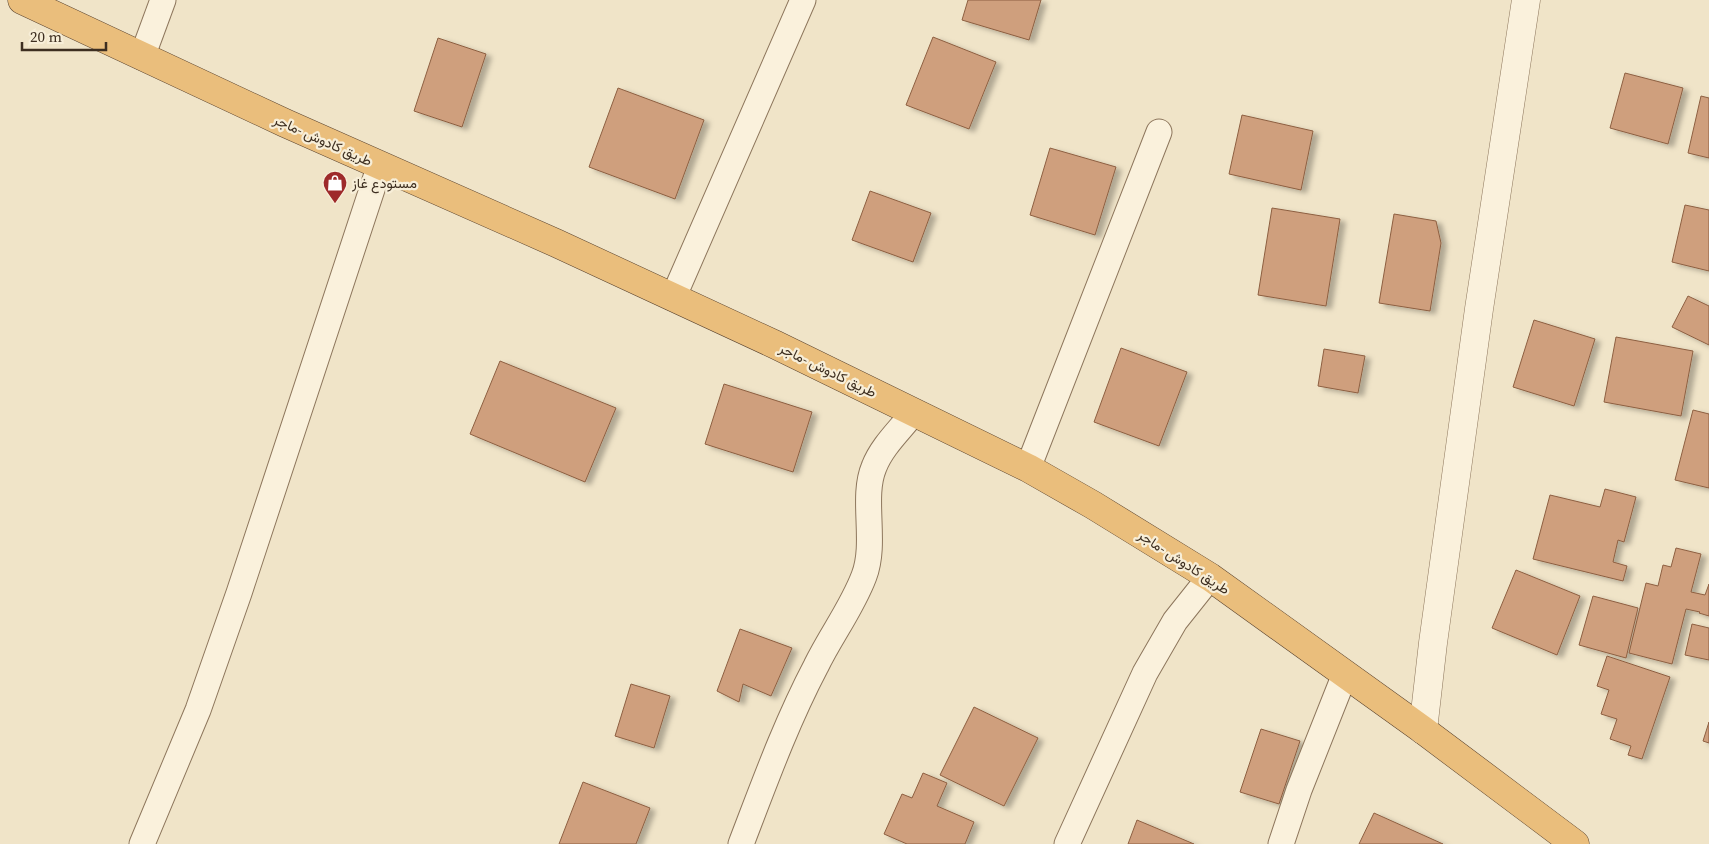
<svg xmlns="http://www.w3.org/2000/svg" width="1709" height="844" font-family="'Source Serif 4',Vazirmatn,serif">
	<defs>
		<filter id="shadow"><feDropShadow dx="5.5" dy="3" stdDeviation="2.5" flood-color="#0004"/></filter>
	</defs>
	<rect width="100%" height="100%" fill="#f0e4c8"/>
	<g fill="#cf9f7d" stroke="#8d5f41" filter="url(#shadow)">
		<polygon points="968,0 1041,0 1029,40 962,20"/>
		<polygon points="933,37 996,62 969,129 906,105"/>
		<polygon points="438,38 486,54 462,127 414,111"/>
		<polygon points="1625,73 1683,88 1668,144 1610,128"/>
		<polygon points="618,88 704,120 675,199 589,167"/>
		<polygon points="1701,96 1709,98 1709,158 1688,153"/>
		<polygon points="1242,115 1313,131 1301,190 1229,174"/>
		<polygon points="1050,148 1116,167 1095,235 1030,215"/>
		<polygon points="870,191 931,213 913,262 852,240"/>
		<polygon points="1685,205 1709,210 1709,271 1672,262"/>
		<polygon points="1272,208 1340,219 1326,306 1258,295"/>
		<polygon points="1394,214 1436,221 1441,243 1430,311 1379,303"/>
		<polygon points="1688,296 1709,306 1709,345 1672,327"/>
		<polygon points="1534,320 1595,339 1574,406 1513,387"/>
		<polygon points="1616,337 1693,351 1681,416 1604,402"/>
		<polygon points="1121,348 1187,372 1159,446 1094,422"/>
		<polygon points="1324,349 1365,356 1358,393 1318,386"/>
		<polygon points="500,361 616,408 585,482 470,434"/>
		<polygon points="724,384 812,412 793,472 705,444"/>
		<polygon points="1693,410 1709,414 1709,488 1675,480"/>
		<polygon points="1605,489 1636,497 1624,542 1618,540 1613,562 1627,566 1623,581 1533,559 1550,495 1600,507"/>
		<polygon points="1676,548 1701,554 1691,592 1705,595 1709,584 1709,616 1699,613 1700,612 1686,609 1672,664 1629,653 1646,583 1658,586 1663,565 1671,567"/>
		<polygon points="1516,570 1580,596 1557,655 1492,628"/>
		<polygon points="1593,596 1638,608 1626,658 1579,645"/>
		<polygon points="1692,624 1709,628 1709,660 1685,655"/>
		<polygon points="740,629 792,648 771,696 743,684 739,702 717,691"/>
		<polygon points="1607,656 1670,677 1642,759 1628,755 1631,746 1610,739 1617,719 1601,714 1609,690 1597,686"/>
		<polygon points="631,684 670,696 654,748 615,736"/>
		<polygon points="974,707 1038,738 1004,806 940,775"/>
		<polygon points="1709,722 1709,743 1703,741"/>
		<polygon points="1261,729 1300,741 1279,804 1240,792"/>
		<polygon points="923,773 947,783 937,806 974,822 965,844 907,844 884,834 902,794 912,798"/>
		<polygon points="583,782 650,808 636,844 559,844"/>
		<polygon points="1374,813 1443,844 1359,844"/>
		<polygon points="1137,820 1194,844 1128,844"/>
	</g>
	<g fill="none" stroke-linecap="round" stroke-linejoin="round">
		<defs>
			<g id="minor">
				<polyline points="142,57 163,0"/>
				<polyline points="673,298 803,0"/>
				<polyline points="1028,468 1159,132"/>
				<polyline points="142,844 198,710 239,593 380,165"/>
				<path d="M 741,844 C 764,784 786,723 816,666 C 831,635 852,608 864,576 C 877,542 861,498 874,467 C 882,446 901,429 914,412"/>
				<polyline points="1067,844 1145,673 1175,621 1210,577"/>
				<polyline points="1281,844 1299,790 1345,674"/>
			</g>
			<polyline id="tertiary" points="1423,730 1433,643 1479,309 1526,0"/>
			<polyline id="trunk" points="22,0 285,123 556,243 776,345 1028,468 1093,505 1210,577 1423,730 1575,844"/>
		</defs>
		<use href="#minor" stroke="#8d765c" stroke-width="27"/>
		<use href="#tertiary" stroke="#8d765c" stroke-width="29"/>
		<use href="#trunk" stroke="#5b4430" stroke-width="29"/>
		<use href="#minor" stroke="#faf1dc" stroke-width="25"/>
		<use href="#tertiary" stroke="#faf1dc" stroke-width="28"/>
		<use href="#trunk" stroke="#eabe7c" stroke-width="28"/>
	</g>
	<defs>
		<symbol id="shop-pin" viewBox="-11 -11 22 30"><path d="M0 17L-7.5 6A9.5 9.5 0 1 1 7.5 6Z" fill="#9e2a2b" stroke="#f7eed8"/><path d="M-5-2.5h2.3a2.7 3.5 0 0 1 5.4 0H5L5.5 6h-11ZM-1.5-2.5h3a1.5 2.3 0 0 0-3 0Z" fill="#fff"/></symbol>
	</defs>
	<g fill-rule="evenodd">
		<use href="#shop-pin" x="321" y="169" width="28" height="38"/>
	</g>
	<g text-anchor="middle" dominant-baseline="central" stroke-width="4.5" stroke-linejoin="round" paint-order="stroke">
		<g font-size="14" fill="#3d2e20" stroke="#f7eed8">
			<text transform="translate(323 140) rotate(24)">طريق كادوش -ماجر</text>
			<text transform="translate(828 370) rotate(26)">طريق كادوش -ماجر</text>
			<text transform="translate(1184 562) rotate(33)">طريق كادوش -ماجر</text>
		</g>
		<g font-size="14" fill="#3d2e20" stroke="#f7eed8" text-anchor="start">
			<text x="352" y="183">مستودع غاز</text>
		</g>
	</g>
	<path d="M22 42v8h84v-8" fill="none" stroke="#3d2e20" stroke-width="2.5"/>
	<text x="30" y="42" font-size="15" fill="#3d2e20" stroke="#f7eed8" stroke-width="4" paint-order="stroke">20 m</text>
</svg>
